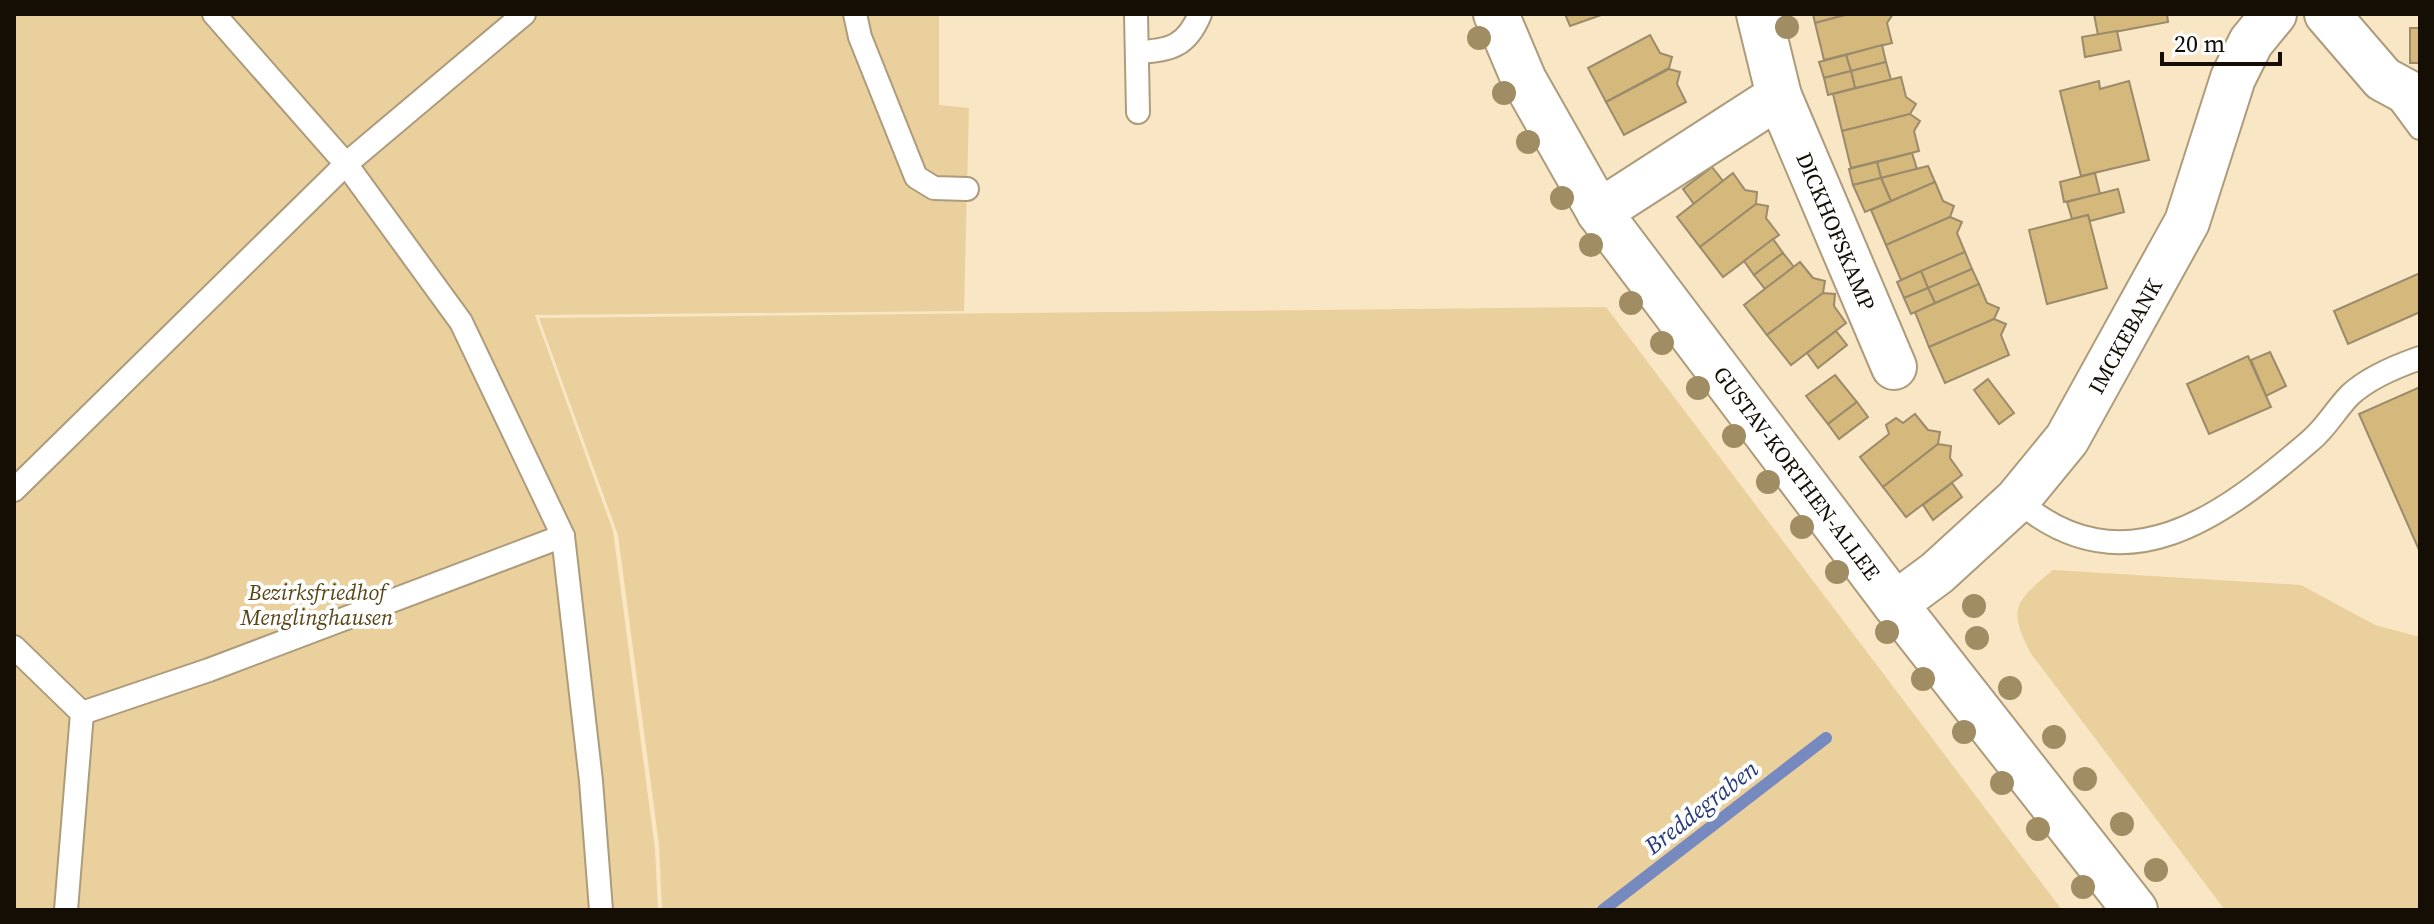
<svg xmlns="http://www.w3.org/2000/svg" width="2434" height="924" font-family="'Source Serif 4',serif">
	<rect width="100%" height="100%" fill="#f8e6c4"/>
	<g fill="#ead09c">
		<polygon points="14,14 939,14 939,105 969,108 964,311 535,315 613,531 655,849 658,910 14,910"/>
		<polygon points="1606,307 2062,910 662,910 659,845 618,535 539,318"/>
		<path d="M 2053,570 L 2301,585 L 2375,625 L 2420,637 L 2420,910 L 2225,910 L 2032,655 C 2007,609 2014,602 2053,570 Z"/>
	</g>
	<g fill="none" stroke-linecap="round" stroke-linejoin="round">
		<polyline stroke="#768abf" stroke-width="12" points="1603,910 1826,738"/>
	</g>
	<g fill="#d5b87c" stroke="#9b8b6b" stroke-width="2">
		<polygon points="1565,14 1604,14 1570,26"/>
		<polygon points="1813,14 1849,14 1815,23"/>
		<polygon points="1849,14 1893,14 1887,23 1892,43 1824,60 1815,23"/>
		<polygon points="2094,14 2167,14 2168,22 2098,35"/>
		<rect x="2410" y="28" width="10" height="35"/>
		<polygon points="2117,31 2121,50 2085,57 2082,37"/>
		<polygon points="1650,35 1660,53 1672,57 1669,68 1606,102 1588,68"/>
		<polygon points="1882,45 1886,62 1851,71 1846,55"/>
		<polygon points="1846,55 1851,71 1824,78 1819,62"/>
		<polygon points="1886,62 1891,80 1855,88 1851,71"/>
		<polygon points="1669,69 1680,72 1677,84 1686,102 1624,135 1606,102"/>
		<polygon points="1851,71 1855,88 1828,95 1824,78"/>
		<polygon points="1901,77 1906,97 1916,104 1910,114 1842,131 1833,94"/>
		<polygon points="2099,81 2100,89 2129,81 2149,160 2081,176 2060,91"/>
		<polygon points="1910,114 1920,121 1914,131 1919,151 1851,168 1842,131"/>
		<polygon points="1912,153 1917,169 1881,178 1877,162"/>
		<polygon points="1877,162 1881,178 1853,185 1849,169"/>
		<polygon points="1928,166 1935,182 1891,201 1881,178"/>
		<polygon points="1712,167 1723,181 1694,204 1683,189"/>
		<polygon points="1733,173 1745,190 1757,192 1756,204 1700,247 1677,217"/>
		<polygon points="2095,173 2100,194 2064,202 2060,182"/>
		<polygon points="1881,178 1891,201 1865,212 1853,185"/>
		<polygon points="1935,182 1943,201 1954,206 1950,217 1886,245 1871,210"/>
		<polygon points="2118,189 2124,212 2090,221 2088,215 2072,219 2067,202"/>
		<polygon points="1756,204 1768,206 1766,218 1779,235 1723,277 1700,247"/>
		<polygon points="2088,215 2107,288 2047,304 2029,230"/>
		<polygon points="1950,217 1962,222 1957,233 1965,252 1901,280 1886,245"/>
		<polygon points="1773,239 1783,253 1754,275 1744,261"/>
		<polygon points="1965,252 1972,269 1928,288 1921,271"/>
		<polygon points="1783,253 1794,267 1765,289 1754,275"/>
		<polygon points="1800,262 1813,278 1825,281 1823,293 1767,335 1744,305"/>
		<polygon points="1972,269 1979,284 1935,303 1928,288"/>
		<polygon points="1921,271 1928,288 1904,298 1897,282"/>
		<polygon points="2420,273 2420,312 2348,344 2334,311"/>
		<polygon points="1979,284 1987,303 1999,308 1994,319 1929,347 1915,312"/>
		<polygon points="1928,288 1935,303 1911,314 1904,298"/>
		<polygon points="1823,293 1835,294 1834,306 1846,323 1791,365 1767,335"/>
		<polygon points="1994,319 2006,324 2001,335 2009,355 1945,383 1929,347"/>
		<polygon points="1836,331 1847,345 1818,368 1807,353"/>
		<polygon points="2270,352 2286,386 2266,396 2251,360"/>
		<polygon points="2248,356 2271,407 2209,434 2187,384"/>
		<polygon points="1835,375 1857,402 1828,424 1806,396"/>
		<polygon points="1988,379 2014,413 1999,424 1974,390"/>
		<polygon points="2420,387 2420,552 2359,414"/>
		<polygon points="1857,402 1868,417 1839,439 1828,424"/>
		<polygon points="1915,414 1928,430 1940,432 1938,444 1883,487 1860,457 1889,434 1886,425 1896,418 1903,423"/>
		<polygon points="1938,444 1951,446 1950,458 1962,475 1906,517 1883,487"/>
		<polygon points="1952,483 1962,497 1933,520 1923,505"/>
	</g>
	<g fill="none" stroke-linecap="round" stroke-linejoin="round">
		<defs>
			<g id="lane">
				<polyline points="214,14 346,164 461,322 563,536 591,781 601,910"/>
				<polyline points="855,14 860,37 916,177 934,188 967,189"/>
				<polyline points="1136,14 1138,112"/>
				<path d="M 1137,52 C 1170,51 1187,46 1200,14"/>
				<polyline points="2397,97 2420,128"/>
				<polyline points="14,490 346,164 524,14"/>
				<path d="M 2017,500 C 2124,592 2223,516 2310,441 C 2326,428 2336,409 2350,395 C 2368,378 2397,366 2420,358"/>
				<polyline points="14,647 82,713 66,910"/>
				<polyline points="82,713 209,670 563,536"/>
			</g>
			<g id="street">
				<polyline points="1496,14 1524,80 1599,212 1895,604 2135,910"/>
				<polyline points="1759,14 1779,96"/>
				<polyline points="2327,14 2383,79 2420,99"/>
				<polyline points="1599,212 1779,96 1894,367"/>
				<polyline points="1895,604 1937,573 2017,500 2067,439 2187,222 2233,78 2251,42 2274,14"/>
			</g>
		</defs>
		<use href="#lane" stroke="#ad9c7c" stroke-width="26"/>
		<use href="#street" stroke="#ad9c7c" stroke-width="48"/>
		<use href="#lane" stroke="#fff" stroke-width="22"/>
		<use href="#street" stroke="#fff" stroke-width="44"/>
	</g>
	<g fill="#a18d64">
		<circle cx="1787" cy="27" r="12"/>
		<circle cx="1479" cy="38" r="12"/>
		<circle cx="1504" cy="93" r="12"/>
		<circle cx="1528" cy="142" r="12"/>
		<circle cx="1562" cy="198" r="12"/>
		<circle cx="1591" cy="245" r="12"/>
		<circle cx="1631" cy="303" r="12"/>
		<circle cx="1662" cy="343" r="12"/>
		<circle cx="1698" cy="388" r="12"/>
		<circle cx="1734" cy="436" r="12"/>
		<circle cx="1768" cy="482" r="12"/>
		<circle cx="1802" cy="527" r="12"/>
		<circle cx="1837" cy="572" r="12"/>
		<circle cx="1974" cy="606" r="12"/>
		<circle cx="1887" cy="632" r="12"/>
		<circle cx="1977" cy="638" r="12"/>
		<circle cx="1923" cy="679" r="12"/>
		<circle cx="2010" cy="688" r="12"/>
		<circle cx="1964" cy="732" r="12"/>
		<circle cx="2054" cy="737" r="12"/>
		<circle cx="2085" cy="779" r="12"/>
		<circle cx="2002" cy="783" r="12"/>
		<circle cx="2122" cy="824" r="12"/>
		<circle cx="2038" cy="829" r="12"/>
		<circle cx="2156" cy="870" r="12"/>
		<circle cx="2083" cy="887" r="12"/>
	</g>
	<g text-anchor="middle" dominant-baseline="central" stroke-width="8" stroke-linejoin="round" paint-order="stroke">
		<g font-size="22" fill="#140e04" stroke="#fff">
			<text transform="translate(1836 231) rotate(67)">DICKHOFSKAMP</text>
			<text transform="translate(2125 336) rotate(-61)">IMCKEBANK</text>
			<text transform="translate(1797 473) rotate(53)">GUSTAV-KORTHEN-ALLEE</text>
		</g>
		<g font-size="22" font-style="italic" fill="#594416" stroke="#fff">
			<text x="317" y="592">Bezirksfriedhof<tspan x="317" dy="25">Menglinghausen</tspan></text>
		</g>
		<g font-size="24" font-style="italic" fill="#26397a" stroke="#fff">
			<text transform="translate(1701 807) rotate(-38)">Breddegraben</text>
		</g>
	</g>
	<rect width="2434" height="924" fill="none" stroke="#140e04" stroke-width="32"/>
	<path d="M2162 52v12h118v-12" fill="none" stroke="#140e04" stroke-width="4"/>
	<text x="2174" y="52" font-size="24" fill="#140e04" stroke="#ffffff" stroke-width="6" paint-order="stroke">20 m</text>
</svg>
